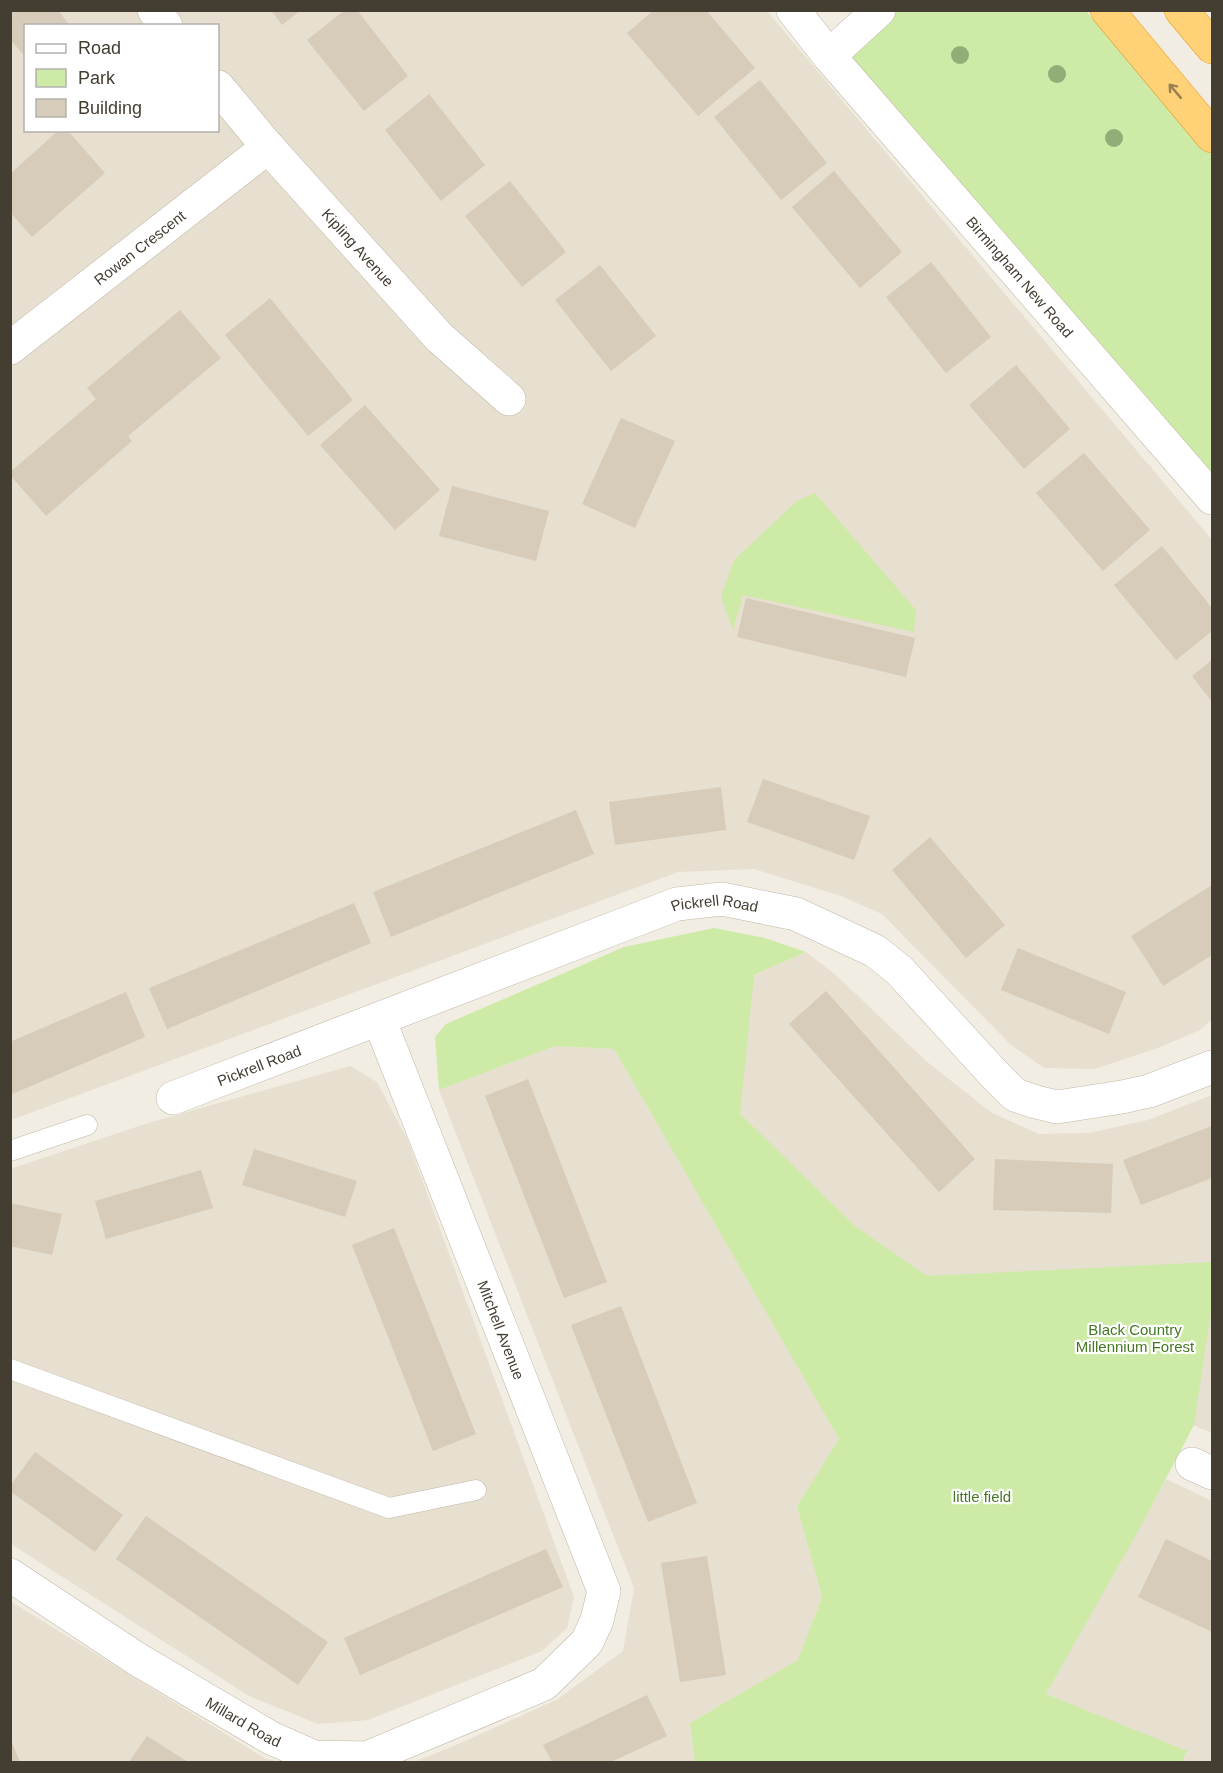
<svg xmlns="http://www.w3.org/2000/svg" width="1223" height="1773" font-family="Arial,sans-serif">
	<rect width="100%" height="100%" fill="#f2ede2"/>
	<g fill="#e7dfcf" fill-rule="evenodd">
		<path d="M 11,11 L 767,11 L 1212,540 L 1212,1020 L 1200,1030 L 1158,1048 L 1095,1069 L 1044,1068 L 1011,1045 L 882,914 L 841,896 L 754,869 L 678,872 L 11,1120 ZM 26,26 L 218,26 L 218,130 L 26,130 Z"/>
		<polygon points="806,952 837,976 926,1061 992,1113 1039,1134 1089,1133 1148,1120 1212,1095 1212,1433 1137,1402 854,1318 682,1008"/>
		<polygon points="555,1046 614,1049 839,1439 797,1506 822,1597 798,1660 690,1723 695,1762 414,1762 456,1745 558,1699 623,1651 634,1588 439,1090"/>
		<polygon points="350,1066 377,1082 408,1141 574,1597 567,1628 542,1651 368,1720 318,1724 249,1696 11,1544 10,1169 145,1124"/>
		<polygon points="1166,1479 1212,1501 1212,1762 1182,1762 1187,1752 1046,1694"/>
		<polygon points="10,1601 266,1759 281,1762 11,1762"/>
	</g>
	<g fill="#cdeaa7">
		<polygon points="879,11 1086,11 1212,155 1212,498 829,56"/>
		<polygon points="815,493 916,610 914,632 743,595 733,630 721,597 734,560 797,501"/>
		<polygon points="714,928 765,938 806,952 754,975 740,1114 855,1226 927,1276 1212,1262 1212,1304 1194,1425 1142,1524 1046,1694 1187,1751 1182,1762 695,1762 690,1723 798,1660 822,1597 797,1506 839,1439 614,1049 555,1046 439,1090 435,1037 446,1024 624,947"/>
	</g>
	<g fill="#d7cbba">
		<polygon points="10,10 58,10 70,26 26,26 26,58 10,39"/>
		<polygon points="271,10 301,10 282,25"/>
		<polygon points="345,10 357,10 408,76 364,111 307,40"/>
		<polygon points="654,10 706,10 755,68 698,116 627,33"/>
		<polygon points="760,80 827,163 781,200 714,117"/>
		<polygon points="429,94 485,165 441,201 385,130"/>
		<polygon points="59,130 67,130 105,173 32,237 10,212 10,174"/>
		<polygon points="834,171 902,252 860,288 792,207"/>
		<polygon points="510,181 566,252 522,287 465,216"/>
		<polygon points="931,262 991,337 946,373 886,297"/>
		<polygon points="600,265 656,336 611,371 555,300"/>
		<polygon points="270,298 353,400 308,436 225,335"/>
		<polygon points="180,310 221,358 128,436 132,441 46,516 10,475 10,472 96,399 87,388"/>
		<polygon points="1016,365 1070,429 1024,469 969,405"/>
		<polygon points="365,405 440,490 395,530 320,445"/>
		<polygon points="621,418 675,441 635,528 582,504"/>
		<polygon points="1084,453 1150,530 1103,571 1036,493"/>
		<polygon points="452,486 549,511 536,561 439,536"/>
		<polygon points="1162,546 1212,608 1212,631 1176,660 1114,585"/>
		<polygon points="746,598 915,638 906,677 737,637"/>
		<polygon points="1212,660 1212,702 1192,676"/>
		<polygon points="763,779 870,816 854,860 747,822"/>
		<polygon points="721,787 726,830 615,845 609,802"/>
		<polygon points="576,810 594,854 391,937 373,892"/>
		<polygon points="930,837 1005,925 966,958 892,870"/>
		<polygon points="1212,885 1212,955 1163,986 1131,936"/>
		<polygon points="354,903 371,943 167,1029 149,988"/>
		<polygon points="1018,948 1126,992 1109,1034 1001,990"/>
		<polygon points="826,991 975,1159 939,1192 789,1024"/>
		<polygon points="126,992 145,1037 10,1095 10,1042"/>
		<polygon points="528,1079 607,1282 564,1298 485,1096"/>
		<polygon points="1212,1126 1212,1178 1141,1205 1123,1160"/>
		<polygon points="254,1149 357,1181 345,1217 242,1185"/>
		<polygon points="995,1159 1113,1164 1111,1213 993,1210"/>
		<polygon points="201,1170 213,1208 106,1239 95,1201"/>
		<polygon points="10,1203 62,1214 52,1255 10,1246"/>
		<polygon points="394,1228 476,1434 433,1451 352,1245"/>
		<polygon points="621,1306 697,1503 648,1522 571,1325"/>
		<polygon points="35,1452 123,1515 95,1552 10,1491 10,1486"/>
		<polygon points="146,1516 328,1642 298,1685 116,1559"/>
		<polygon points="1166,1539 1212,1561 1212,1632 1138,1597"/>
		<polygon points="546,1549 563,1587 360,1675 344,1638"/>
		<polygon points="707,1556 726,1675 680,1682 661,1563"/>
		<polygon points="647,1695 667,1736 611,1762 552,1762 543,1745"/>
		<polygon points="147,1736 188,1762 129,1762"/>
		<polygon points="11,1740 20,1762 11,1762"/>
	</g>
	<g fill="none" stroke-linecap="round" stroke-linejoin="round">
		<defs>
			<g id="service">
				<polyline points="10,1151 87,1125"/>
				<polyline points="10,1369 389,1508 476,1490"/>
			</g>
			<g id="minor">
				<polyline points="154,10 166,26"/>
				<polyline points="793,10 829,56 879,10"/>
				<path id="s1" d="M 829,56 L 1212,498"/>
				<path id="s2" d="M 218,87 L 268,147 L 439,337 L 509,399"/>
				<path id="s3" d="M 10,348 L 268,147"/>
				<path id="s4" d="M 173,1098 L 677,904 L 722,899 L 796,914 L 875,951 L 899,970 L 994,1074 L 1015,1095 L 1036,1102 L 1057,1107 L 1122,1097 L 1149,1091 L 1212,1067"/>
				<polyline points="1192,1464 1212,1473"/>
				<path id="s5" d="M 10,1575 L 137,1659 L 271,1738 L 314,1757 L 367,1758 L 544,1684 L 587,1642 L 597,1620 L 604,1591 L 379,1019"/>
			</g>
			<g id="trunk">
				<polyline points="1107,10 1212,136"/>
				<polyline points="1181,10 1212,47"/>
			</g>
		</defs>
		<use href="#service" stroke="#c1b7a7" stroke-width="21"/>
		<use href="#minor" stroke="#c1b7a7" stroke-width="34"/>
		<use href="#trunk" stroke="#e69d27" stroke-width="34"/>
		<use href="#service" stroke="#fff" stroke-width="20"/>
		<use href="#minor" stroke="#fff" stroke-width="33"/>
		<use href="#trunk" stroke="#ffd277" stroke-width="33"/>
	</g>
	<g fill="#93ad79">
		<circle cx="960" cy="55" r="9"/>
		<circle cx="1057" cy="74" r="9"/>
		<circle cx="1114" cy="138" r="9"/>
	</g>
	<defs><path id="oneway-shaft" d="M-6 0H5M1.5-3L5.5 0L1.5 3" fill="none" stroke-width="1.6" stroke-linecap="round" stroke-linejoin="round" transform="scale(1.5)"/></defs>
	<use stroke="#988051" href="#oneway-shaft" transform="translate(1175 91) rotate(-130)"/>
	<g text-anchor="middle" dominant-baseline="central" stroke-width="4.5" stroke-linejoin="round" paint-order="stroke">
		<g font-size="15" fill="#443d32" stroke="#fff">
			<text stroke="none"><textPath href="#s3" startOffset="164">Rowan Crescent</textPath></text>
			<text stroke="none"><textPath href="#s2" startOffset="213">Kipling Avenue</textPath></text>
			<text stroke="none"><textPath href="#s1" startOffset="292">Birmingham New Road</textPath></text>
			<text stroke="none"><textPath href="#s4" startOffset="578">Pickrell Road</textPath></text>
			<text stroke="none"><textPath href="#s4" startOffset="92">Pickrell Road</textPath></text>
			<text transform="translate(501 1330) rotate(69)">Mitchell Avenue</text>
			<text stroke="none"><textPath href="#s5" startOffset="276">Millard Road</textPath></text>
		</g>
		<g font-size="15" fill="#457823" stroke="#fff">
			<text x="1135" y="1329">Black Country<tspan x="1135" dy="17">Millennium Forest</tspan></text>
			<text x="982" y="1496">little field</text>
		</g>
	</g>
	<rect width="1223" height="1773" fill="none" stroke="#443d32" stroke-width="24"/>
	<rect x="24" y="24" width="195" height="108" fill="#ffffff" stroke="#b4b1ad" stroke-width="1.5"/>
	<rect x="36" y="44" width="30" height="9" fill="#ffffff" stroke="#b4b1ad" stroke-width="1.5"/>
	<text x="78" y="54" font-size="18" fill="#443d32">Road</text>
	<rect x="36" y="69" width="30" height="18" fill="#cdeaa7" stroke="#b4b1ad" stroke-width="1.5"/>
	<text x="78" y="84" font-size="18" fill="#443d32">Park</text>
	<rect x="36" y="99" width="30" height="18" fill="#d7cbba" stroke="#b4b1ad" stroke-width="1.5"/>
	<text x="78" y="114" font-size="18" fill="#443d32">Building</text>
</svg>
